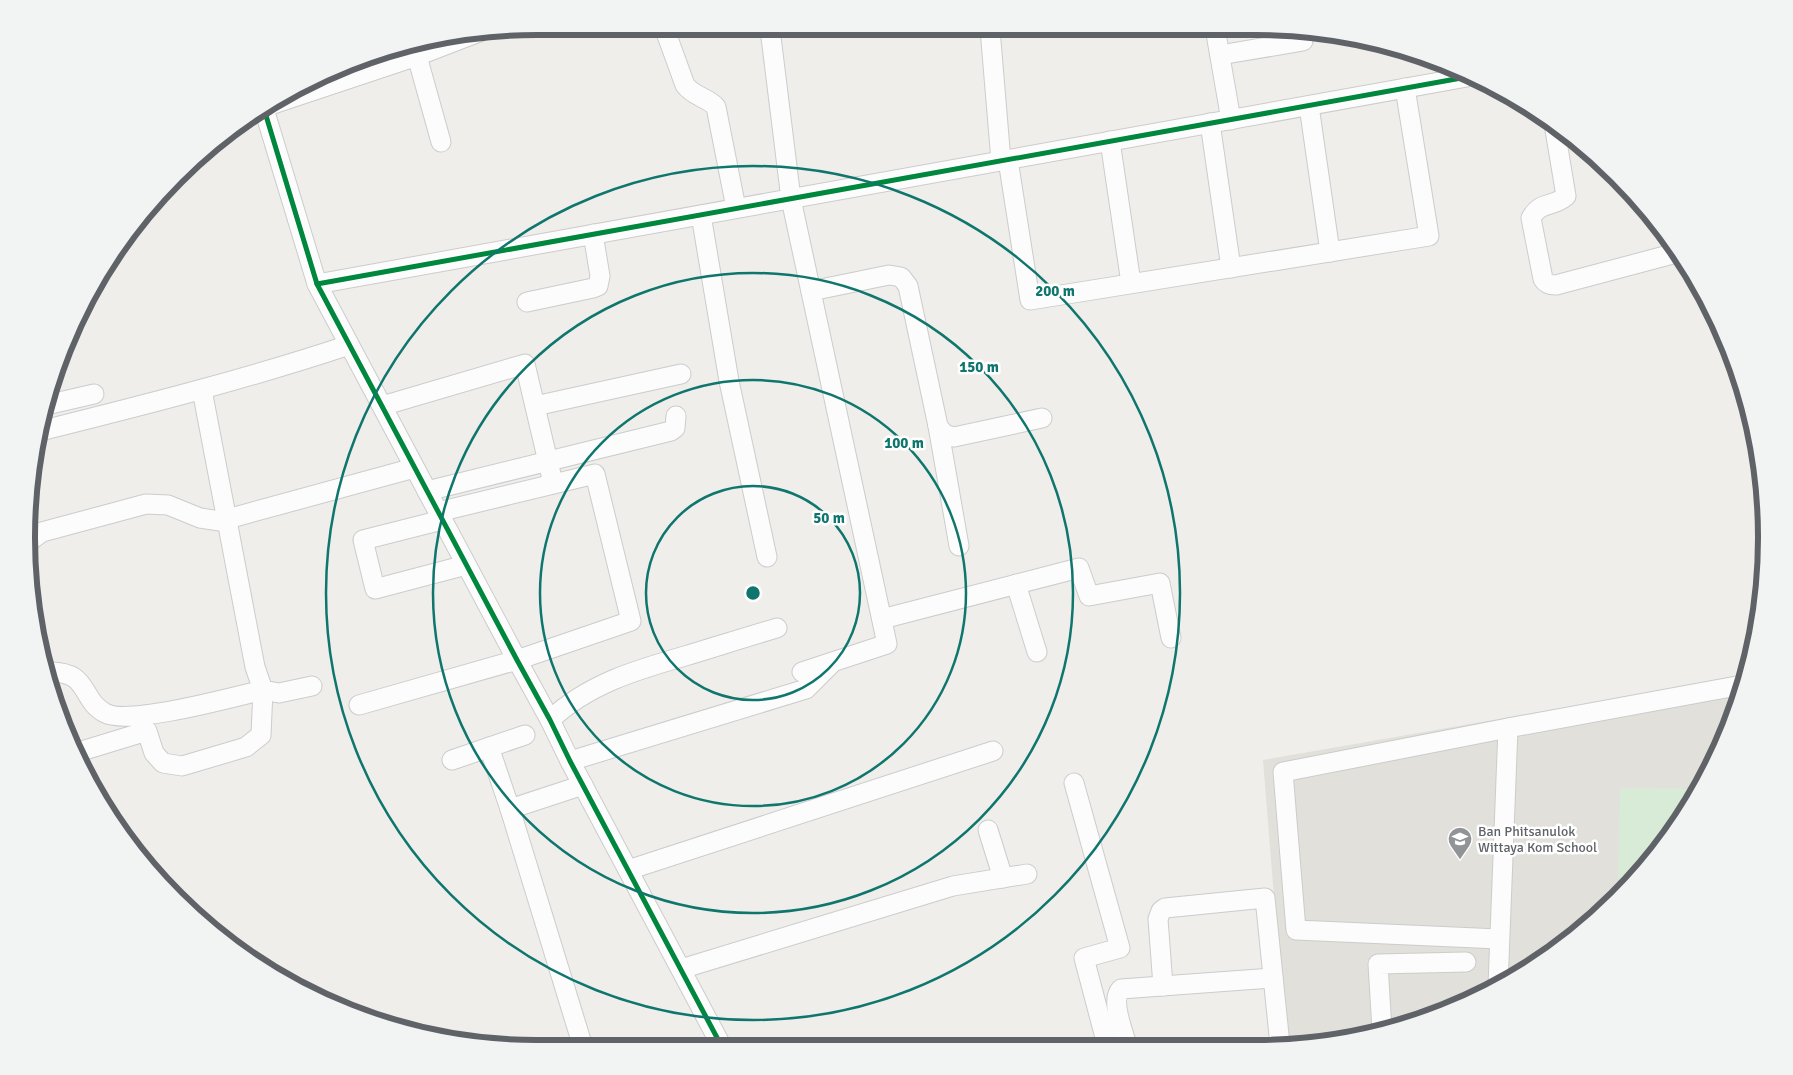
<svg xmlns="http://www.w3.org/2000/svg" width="1793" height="1075" font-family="Signika,sans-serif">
	<rect width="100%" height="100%" fill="#efeeea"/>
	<polygon fill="#e2e0da" points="1745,676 1728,733 1680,822 1617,899 1511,980 1420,1022 1322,1044 1286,1045 1263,760"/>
	<polygon fill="#d8ebd6" points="1620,788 1698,789 1680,822 1618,897"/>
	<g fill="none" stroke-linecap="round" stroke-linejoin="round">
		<defs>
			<g id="minor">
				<polyline points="1215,28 1231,120"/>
				<polyline points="770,29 791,199 887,644 802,672"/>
				<polyline points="990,29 1001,161"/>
				<path d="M 665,30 L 685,85 C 694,97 707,97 716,107 L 736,208"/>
				<polyline points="1220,55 1303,41"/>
				<polyline points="417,56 441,142"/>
				<polyline points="270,105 417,56 482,31"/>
				<polyline points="1309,106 1330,252"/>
				<polyline points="264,109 317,284 517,660 550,720 570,761 722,1047"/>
				<polyline points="1210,123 1231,268"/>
				<path d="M 1554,124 L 1566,196 C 1553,208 1541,200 1531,218 L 1543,279 C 1546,284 1550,285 1556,285 L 1680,252"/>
				<polyline points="1110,141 1131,283"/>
				<polyline points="1008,160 1030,300 1429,236 1405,88"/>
				<polyline points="701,215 729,381 767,557"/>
				<polyline points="317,284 1467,77"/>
				<polyline points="811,291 889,275 901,277 908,286 938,426 944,434 954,437 1042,418"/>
				<polyline points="527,302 593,288 598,286 600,276 593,234"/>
				<polyline points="202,390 255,667 263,690 279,693 312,686"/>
				<polyline points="46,405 94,394"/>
				<polyline points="382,406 525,364 553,483"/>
				<polyline points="535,406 681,374"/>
				<polyline points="938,426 959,546"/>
				<path d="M 40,431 C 144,405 247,379 349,345"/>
				<polyline points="427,491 671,431 675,428 676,416"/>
				<polyline points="442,520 363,540 375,589 466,565"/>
				<polyline points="27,547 31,540 42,532 146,504 168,505 200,518 220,521 414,468"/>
				<polyline points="1016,584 1037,652"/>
				<polyline points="882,619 1079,568 1089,596 1160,583 1171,638"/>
				<path d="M 46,672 C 91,670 79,699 105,713 C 129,726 233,697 263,690 L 261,735 L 246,747 L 182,766 L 163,763 L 154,753 L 147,731 L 75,753"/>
				<polyline points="359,705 517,660 631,621 595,474 438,512"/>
				<path d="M 550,720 C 588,684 636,670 685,656 C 715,647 746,637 777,628"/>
				<polyline points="489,747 510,809"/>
				<polyline points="452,760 525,735"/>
				<polyline points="570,761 806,689 831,664"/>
				<polyline points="1074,783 1120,948 1084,958 1107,1045"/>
				<polyline points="583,785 510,809 583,1047"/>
				<polyline points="988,830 1003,878"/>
				<polyline points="628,870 993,751"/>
				<polyline points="1499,939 1296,930 1283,772 1508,728 1742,685"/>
				<polyline points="681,969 953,886 1027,874"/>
				<polyline points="1163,986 1158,919 1161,911 1165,908 1265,898 1280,1045"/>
				<polyline points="1498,986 1508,728"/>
				<polyline points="1382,1030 1378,964 1466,962"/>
				<path d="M 1127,1045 C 1123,1031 1110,1000 1121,989 L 1273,978"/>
			</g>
		</defs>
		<use href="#minor" stroke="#cbcccc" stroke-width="21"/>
		<use href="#minor" stroke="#fdfcfc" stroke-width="19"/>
		<defs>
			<g id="cycleway">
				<polyline points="264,109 317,284 517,660 550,720 570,761 722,1047"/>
				<polyline points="317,284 1467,77"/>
			</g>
		</defs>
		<use href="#cycleway" stroke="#fff" stroke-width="8"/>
		<use href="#cycleway" stroke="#00873e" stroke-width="5"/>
	</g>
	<g fill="none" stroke="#0f766e" stroke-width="2.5">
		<circle cx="753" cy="593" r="107"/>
		<circle cx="753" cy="593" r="213"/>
		<circle cx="753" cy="593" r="320"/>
		<circle cx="753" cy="593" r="427"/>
	</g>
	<defs>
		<symbol id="school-pin" viewBox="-11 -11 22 30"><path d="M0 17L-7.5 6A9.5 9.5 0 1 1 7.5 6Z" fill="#919496" stroke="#fff"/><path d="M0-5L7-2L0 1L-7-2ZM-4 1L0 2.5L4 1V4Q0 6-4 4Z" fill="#fff"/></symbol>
	</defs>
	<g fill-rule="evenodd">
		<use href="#school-pin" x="1446" y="825" width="28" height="38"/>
	</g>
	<g text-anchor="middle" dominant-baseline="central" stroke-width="5" stroke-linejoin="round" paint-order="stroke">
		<g font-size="14" fill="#5f6368" stroke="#fff" text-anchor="start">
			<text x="1478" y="831">Ban Phitsanulok<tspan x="1478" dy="16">Wittaya Kom School</tspan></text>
		</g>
	</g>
	<path d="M0 0H1793V1075H0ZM537 35H1256A502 502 0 0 1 1758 537V538A502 502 0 0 1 1256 1040H537A502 502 0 0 1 35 538V537A502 502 0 0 1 537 35Z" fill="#f2f3f3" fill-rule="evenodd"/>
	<path fill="none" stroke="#5f6368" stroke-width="6" d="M537 35H1256A502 502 0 0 1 1758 537V538A502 502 0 0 1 1256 1040H537A502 502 0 0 1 35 538V537A502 502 0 0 1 537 35Z"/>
	<circle cx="753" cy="593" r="8" fill="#0f766e" stroke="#fff" stroke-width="2.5"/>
	<g font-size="15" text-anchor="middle" font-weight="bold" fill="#0f766e" stroke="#fff" stroke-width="5" stroke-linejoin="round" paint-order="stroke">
		<text x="1055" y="296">200 m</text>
		<text x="979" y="372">150 m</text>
		<text x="904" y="448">100 m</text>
		<text x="829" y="523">50 m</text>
	</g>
</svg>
